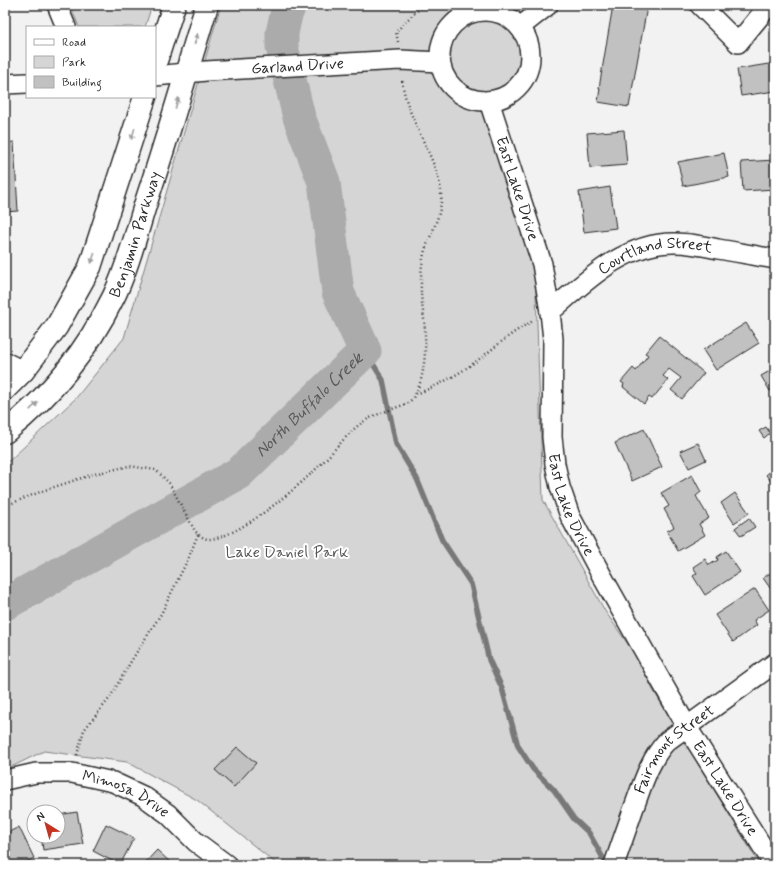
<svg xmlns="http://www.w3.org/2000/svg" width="780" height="870" font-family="Mynerve,sans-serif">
	<rect width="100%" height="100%" fill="#f2f2f2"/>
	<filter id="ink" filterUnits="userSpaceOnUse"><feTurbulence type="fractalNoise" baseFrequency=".025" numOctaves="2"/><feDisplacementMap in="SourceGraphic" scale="8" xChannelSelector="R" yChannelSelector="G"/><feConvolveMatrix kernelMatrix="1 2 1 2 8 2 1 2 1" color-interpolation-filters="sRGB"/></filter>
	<g filter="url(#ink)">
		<g fill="#d5d5d5" stroke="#808080">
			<polygon points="70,5 152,5 145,27 79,27"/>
			<polygon points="221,5 529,5 518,16 523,50 522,69 508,89 486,95 535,264 543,500 605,611 636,656 653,690 760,865 278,865 197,800 127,762 44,751 5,770 5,463 10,460 76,398 124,338"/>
		</g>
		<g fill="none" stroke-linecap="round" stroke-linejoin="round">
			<polyline stroke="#787878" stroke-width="5.5" points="365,351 383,380 396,444 417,479 442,540 471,584 489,660 502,688 518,746 533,769 554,790 574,819 589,833 607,865"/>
			<path stroke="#ababab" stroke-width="33" id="s1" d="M 5,604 L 239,473 L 365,351 L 338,292 L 324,182 L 299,117 L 282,47 L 282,33 L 286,15 L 290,5"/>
		</g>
		<g fill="#c1c1c1" stroke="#2b2b2b">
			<polygon points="613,5 637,5 647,7 629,107 598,102 600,88 599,88"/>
			<polygon points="775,63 775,91 741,96 737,69"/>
			<polygon points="624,130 627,165 590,168 587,133"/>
			<polygon points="14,142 18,211 5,212 5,143"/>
			<polygon points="724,153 729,177 683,186 678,162"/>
			<polygon points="775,160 775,189 743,191 741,162"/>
			<polygon points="610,187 616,228 584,232 579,192"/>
			<polygon points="746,323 759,343 716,370 703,350"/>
			<polygon points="659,336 704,373 682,399 671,390 681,378 669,369 663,376 668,380 652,399 649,397 644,404 623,387 624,384 621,382 633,368 636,371 648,355 645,353"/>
			<polygon points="775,368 775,388 770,391 761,376"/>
			<polygon points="766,427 770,433 764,438 759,431"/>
			<polygon points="644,429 662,467 632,481 615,443"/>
			<polygon points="698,443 706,460 689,468 680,451"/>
			<polygon points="774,468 775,468 775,486 766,475"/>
			<polygon points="692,475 701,492 696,496 709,518 699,524 705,535 678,551 667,531 674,527 664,509 669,506 661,493"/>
			<polygon points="735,493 749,513 734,523 721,503"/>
			<polygon points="749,518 755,527 741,536 735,528"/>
			<polygon points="726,551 740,572 705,595 693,576 697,573 693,567 705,559 709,565 718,560 717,557"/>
			<polygon points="775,570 775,590 773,592 763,578"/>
			<polygon points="755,589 769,610 754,620 757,625 733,642 715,615"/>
			<polygon points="237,747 256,763 234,787 215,770"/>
			<polygon points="77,812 83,844 43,850 41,836 58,836 58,815"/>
			<polygon points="106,824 134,838 120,865 93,851"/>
			<polygon points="19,827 34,858 20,865 7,865 5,862 5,834"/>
			<polygon points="157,850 173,865 143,865"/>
		</g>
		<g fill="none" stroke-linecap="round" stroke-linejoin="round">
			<defs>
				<g id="minor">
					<polyline points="57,5 66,27"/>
					<polyline points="700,5 738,43 765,10"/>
					<circle cx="485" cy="56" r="45"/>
					<polyline points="520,27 548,5"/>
					<path id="s2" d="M 155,76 L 206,71 L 400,60 L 440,62"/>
					<polyline points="5,84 27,83"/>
					<path id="s3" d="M 489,101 L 542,264 L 550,312 L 553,339 L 552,437 L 555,464 L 560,487 L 570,516 L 602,576 L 687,727 L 774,865"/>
					<path id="s4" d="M 550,312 C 586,281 625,242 675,243 C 690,243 704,246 718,249 C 737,252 756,256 775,259"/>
					<polyline points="5,362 23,371"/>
					<path id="s5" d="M 5,780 L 36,773 L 72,773 L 113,782 L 143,796 L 168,814 L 196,842 L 227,865"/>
					<path id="s6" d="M 614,865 C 620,847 627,828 633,810 C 642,786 649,760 667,741 L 775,663"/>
				</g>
				<g id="major">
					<polyline points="155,64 174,5"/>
					<polyline points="5,389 23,371 57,326 90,267 145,97"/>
					<path id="s7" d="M 5,432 C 51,396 88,349 114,296 C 130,263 138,225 150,190 C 170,129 188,67 207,5"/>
				</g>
			</defs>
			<use href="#minor" stroke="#2b2b2b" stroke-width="22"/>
			<use href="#major" stroke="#2b2b2b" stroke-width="25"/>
			<g stroke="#2b2b2b" stroke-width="2.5" stroke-dasharray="1 3" stroke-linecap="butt">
				<polyline points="398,42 396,32 407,20 424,5"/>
				<path d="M 416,394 C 438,386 459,374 478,360 C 497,346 513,331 533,321"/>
				<path d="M 5,506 L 45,490 L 94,474 L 129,466 L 156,470 L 169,483 L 195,531 C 199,535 202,538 208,539 C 237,540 299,486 319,466 C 333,453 348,432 363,422 C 375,414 394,409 408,403 C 424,390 426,354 425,334 C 425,317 420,300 421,283 C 421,271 422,261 425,250 C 433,228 445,210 440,185 C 432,149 405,115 402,79"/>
				<polyline points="77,755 84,730 109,699 133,658 161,614 189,557 198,534"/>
			</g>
			<use href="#minor" stroke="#fff" stroke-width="19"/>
			<use href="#major" stroke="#fff" stroke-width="22"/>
		</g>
		<defs><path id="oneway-solid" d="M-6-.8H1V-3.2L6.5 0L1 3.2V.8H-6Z"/></defs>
		<g fill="#a0a0a0">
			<use href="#oneway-solid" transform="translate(196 39) rotate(-73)"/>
			<use href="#oneway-solid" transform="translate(177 103) rotate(-73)"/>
			<use href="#oneway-solid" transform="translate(133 134) rotate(107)"/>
			<use href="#oneway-solid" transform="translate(93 258) rotate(108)"/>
			<use href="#oneway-solid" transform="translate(34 406) rotate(-44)"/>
		</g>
	</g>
	<g text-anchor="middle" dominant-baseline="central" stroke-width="4" stroke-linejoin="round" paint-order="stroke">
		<g font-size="16" fill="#2b2b2b" stroke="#fff">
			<text stroke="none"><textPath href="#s2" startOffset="143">Garland Drive</textPath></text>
			<text stroke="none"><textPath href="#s3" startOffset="92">East Lake Drive</textPath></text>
			<text stroke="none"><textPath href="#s7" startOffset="241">Benjamin Parkway</textPath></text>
			<text stroke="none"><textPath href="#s4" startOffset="124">Courtland Street</textPath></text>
			<text stroke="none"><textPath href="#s3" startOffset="416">East Lake Drive</textPath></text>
			<text stroke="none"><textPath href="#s6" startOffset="134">Fairmont Street</textPath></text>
			<text stroke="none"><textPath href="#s3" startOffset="740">East Lake Drive</textPath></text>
			<text stroke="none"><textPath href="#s5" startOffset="126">Mimosa Drive</textPath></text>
		</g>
		<g font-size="16" fill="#565656" stroke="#fff">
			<text x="287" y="552">Lake Daniel Park</text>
		</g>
		<g font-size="17" font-style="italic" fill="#585858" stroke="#fff">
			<text stroke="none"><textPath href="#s1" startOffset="366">North Buffalo Creek</textPath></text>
		</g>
	</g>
	<rect width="780" height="870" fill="none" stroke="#fff" stroke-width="20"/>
	<rect x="10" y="10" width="760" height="850" fill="none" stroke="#2b2b2b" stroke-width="1.5" filter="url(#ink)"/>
	<rect x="26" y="26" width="130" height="72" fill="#ffffff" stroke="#aaaaaa"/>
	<rect x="34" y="39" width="20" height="6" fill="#ffffff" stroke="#aaaaaa"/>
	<text x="62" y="46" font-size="12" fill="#2b2b2b">Road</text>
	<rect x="34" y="56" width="20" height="12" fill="#d5d5d5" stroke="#aaaaaa"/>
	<text x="62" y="66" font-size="12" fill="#2b2b2b">Park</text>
	<rect x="34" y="76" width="20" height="12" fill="#c1c1c1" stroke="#aaaaaa"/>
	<text x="62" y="86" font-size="12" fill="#2b2b2b">Building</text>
	<g transform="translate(46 824) rotate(323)"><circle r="19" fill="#ffffff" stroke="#aaaaaa"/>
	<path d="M0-3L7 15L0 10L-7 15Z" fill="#c8321e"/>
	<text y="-6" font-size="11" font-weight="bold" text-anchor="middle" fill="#2b2b2b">N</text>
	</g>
</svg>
